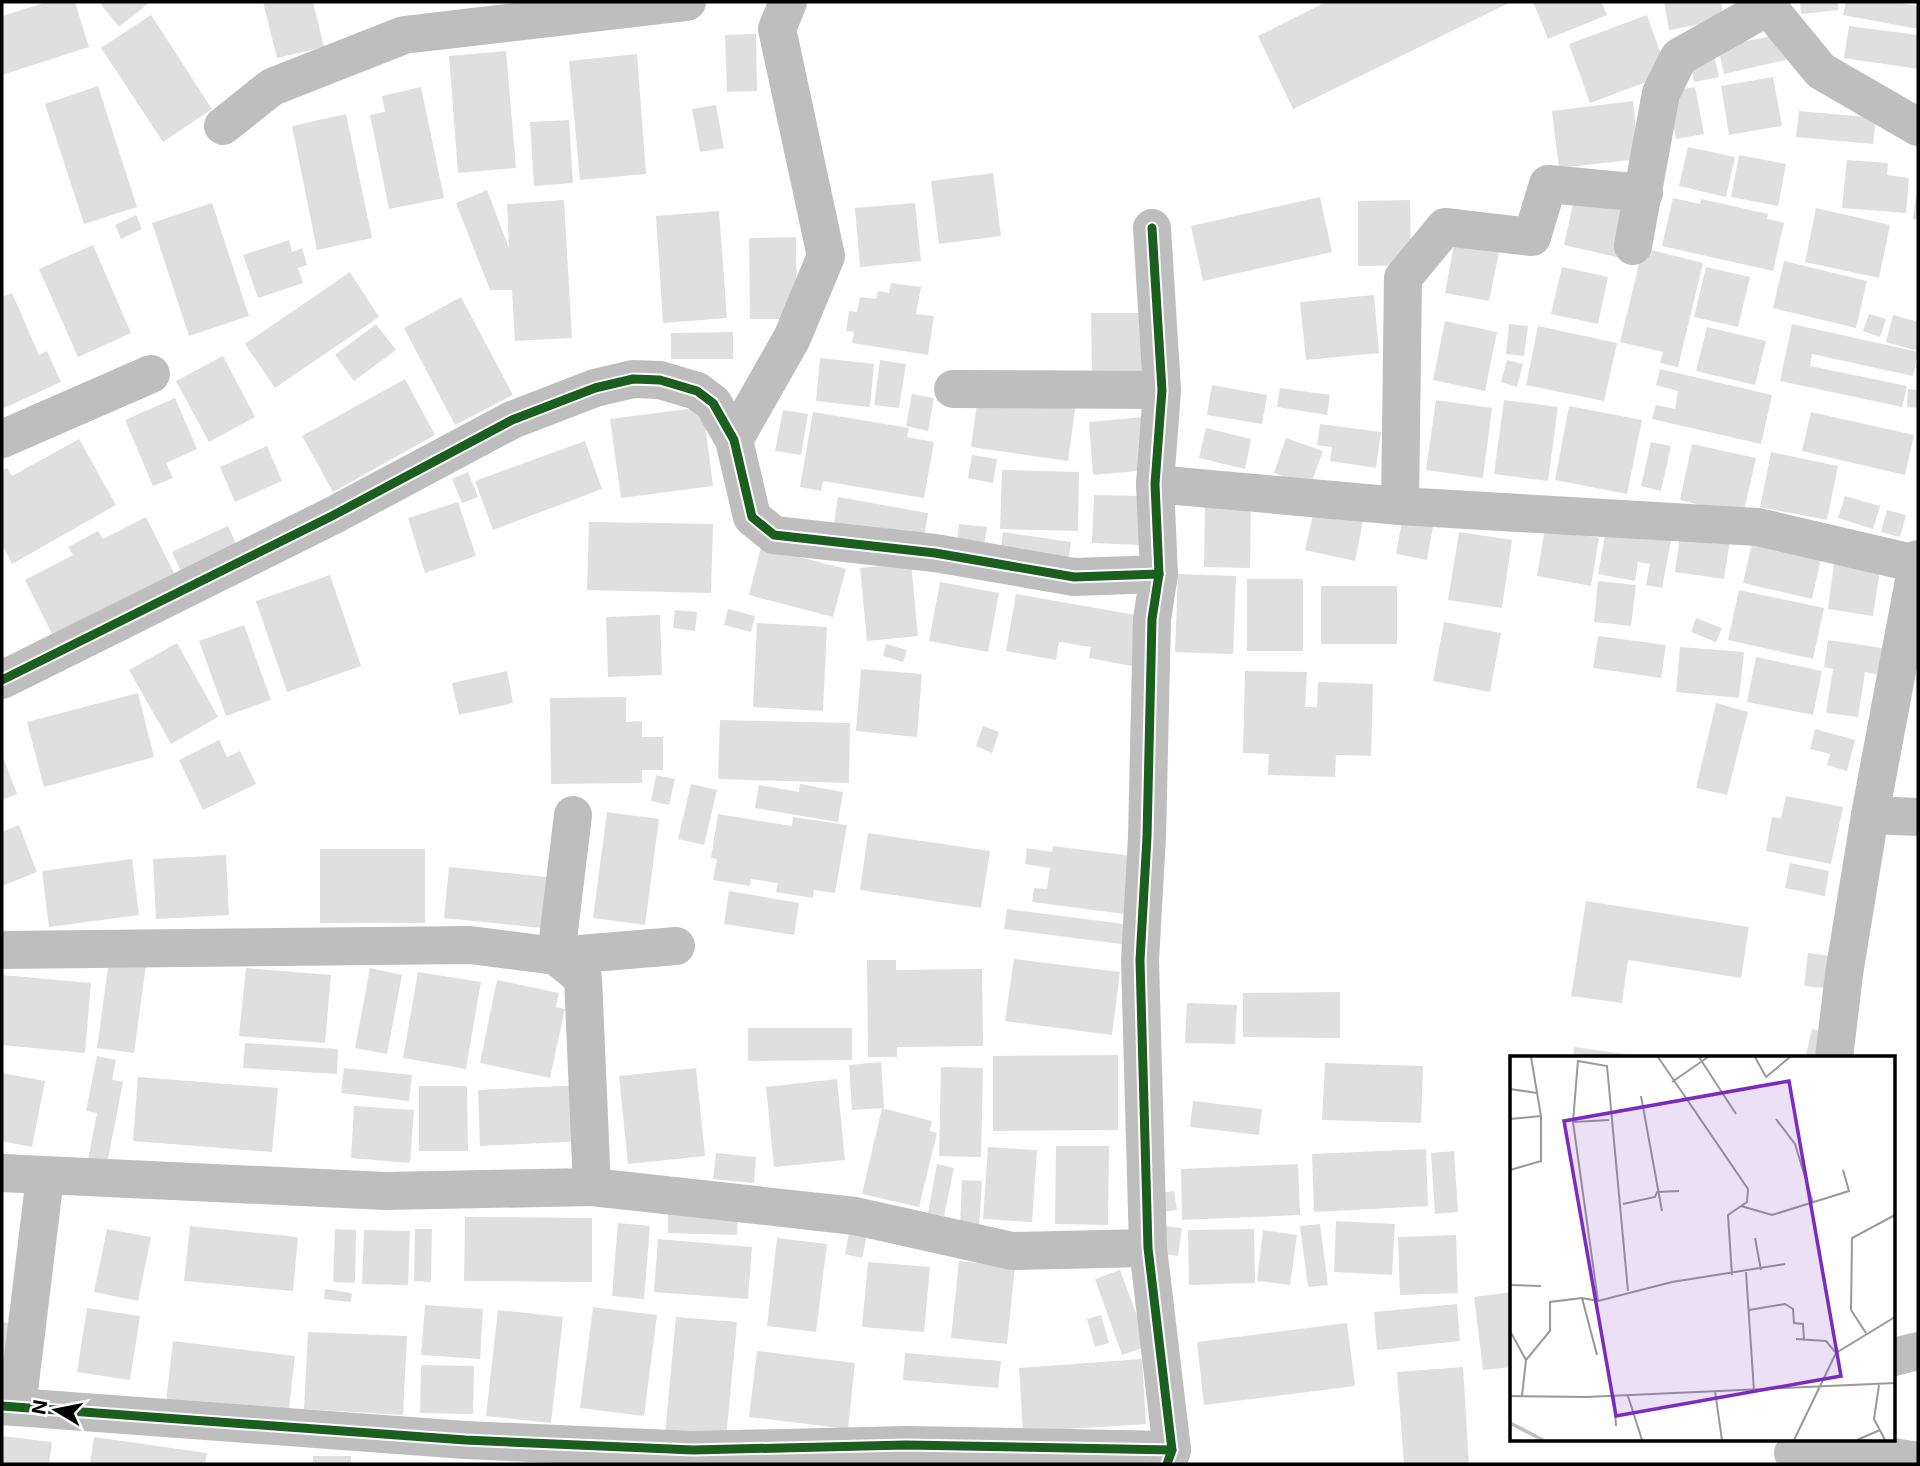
<svg xmlns="http://www.w3.org/2000/svg" width="1920" height="1466" font-family="Inter,sans-serif">
	<rect width="100%" height="100%" fill="#fff"/>
	<g fill="#dfdfdf">
		<polygon points="47,2 75,2 89,47 2,75 2,16"/>
		<polygon points="99,2 150,2 119,27"/>
		<polygon points="263,2 313,2 324,47 277,58"/>
		<polygon points="1326,2 1511,2 1293,109 1258,36"/>
		<polygon points="1533,2 1601,2 1607,15 1548,39"/>
		<polygon points="1664,2 1721,2 1724,20 1669,30"/>
		<polygon points="1800,2 1838,2 1838,10 1801,14"/>
		<polygon points="1846,2 1894,2 1918,6 1918,29 1843,15"/>
		<polygon points="151,15 212,109 163,142 101,48"/>
		<polygon points="1647,15 1668,74 1590,103 1569,44"/>
		<polygon points="1849,26 1918,35 1918,69 1844,58"/>
		<polygon points="756,34 757,91 727,92 725,35"/>
		<polygon points="1781,34 1786,60 1724,74 1718,47"/>
		<polygon points="506,51 516,168 458,173 449,56"/>
		<polygon points="637,54 646,174 580,180 569,61"/>
		<polygon points="1714,54 1719,77 1694,82 1690,59"/>
		<polygon points="1773,77 1782,126 1729,135 1721,86"/>
		<polygon points="98,86 137,207 84,224 45,104"/>
		<polygon points="421,87 444,198 389,209 370,115 385,112 382,96"/>
		<polygon points="1695,87 1704,134 1676,139 1667,92"/>
		<polygon points="1633,101 1639,159 1559,168 1552,111"/>
		<polygon points="716,105 724,148 700,152 692,109"/>
		<polygon points="1799,111 1876,118 1873,144 1796,137"/>
		<polygon points="346,114 372,238 317,250 292,126"/>
		<polygon points="569,120 573,183 534,186 530,122"/>
		<polygon points="1688,147 1735,157 1726,197 1679,186"/>
		<polygon points="1739,155 1786,164 1778,206 1731,197"/>
		<polygon points="1847,160 1888,163 1887,175 1909,178 1906,213 1842,208"/>
		<polygon points="993,173 1001,236 939,244 931,181"/>
		<polygon points="487,190 509,248 507,204 564,200 572,338 515,341 512,290 490,290 456,203"/>
		<polygon points="1576,190 1633,204 1621,258 1564,245"/>
		<polygon points="1916,195 1918,196 1918,220 1913,219"/>
		<polygon points="1320,197 1332,252 1203,281 1191,226"/>
		<polygon points="1673,198 1700,204 1701,199 1768,214 1767,219 1784,223 1773,271 1662,246"/>
		<polygon points="1410,200 1411,265 1358,266 1358,201"/>
		<polygon points="212,203 249,316 189,336 152,223"/>
		<polygon points="915,203 921,261 860,267 855,208"/>
		<polygon points="1816,208 1890,225 1879,278 1805,262"/>
		<polygon points="719,211 727,318 663,323 656,216"/>
		<polygon points="136,215 142,229 121,239 115,225"/>
		<polygon points="1456,234 1501,243 1489,301 1445,293"/>
		<polygon points="796,237 797,319 750,319 749,238"/>
		<polygon points="289,240 292,252 302,248 307,265 298,268 303,283 258,298 243,255"/>
		<polygon points="93,245 131,333 78,357 39,269"/>
		<polygon points="1643,248 1703,263 1678,367 1660,363 1663,352 1620,342"/>
		<polygon points="1784,261 1867,281 1856,328 1773,308"/>
		<polygon points="1562,267 1608,277 1598,324 1551,314"/>
		<polygon points="1706,267 1750,277 1738,327 1694,317"/>
		<polygon points="350,272 379,317 275,388 245,344"/>
		<polygon points="891,283 921,287 916,314 934,316 928,355 852,343 854,332 846,331 849,311 857,312 860,297 876,299 878,291 889,293"/>
		<polygon points="12,293 39,355 47,351 61,382 2,409 2,297"/>
		<polygon points="1374,295 1379,353 1306,360 1300,302"/>
		<polygon points="461,297 513,395 455,425 404,328"/>
		<polygon points="1091,313 1145,313 1145,377 1092,377"/>
		<polygon points="1869,314 1886,319 1880,337 1863,331"/>
		<polygon points="1893,315 1918,322 1918,351 1886,342"/>
		<polygon points="1445,321 1497,332 1485,391 1433,380"/>
		<polygon points="376,324 396,350 354,381 335,355"/>
		<polygon points="1509,324 1528,326 1524,356 1506,354"/>
		<polygon points="1792,324 1918,352 1913,376 1812,354 1810,366 1907,386 1902,407 1780,381"/>
		<polygon points="1538,326 1617,343 1604,401 1526,385"/>
		<polygon points="1707,327 1766,341 1755,385 1696,371"/>
		<polygon points="733,332 733,359 671,359 671,333"/>
		<polygon points="223,356 255,417 209,442 176,381"/>
		<polygon points="820,358 874,364 870,407 816,401"/>
		<polygon points="880,360 906,364 899,408 874,405"/>
		<polygon points="1507,360 1523,364 1517,387 1501,382"/>
		<polygon points="1660,369 1772,395 1761,444 1652,419 1656,405 1675,409 1678,391 1656,385"/>
		<polygon points="405,379 435,435 333,492 302,436"/>
		<polygon points="1212,385 1267,395 1262,424 1207,415"/>
		<polygon points="1280,388 1330,395 1327,415 1277,407"/>
		<polygon points="979,389 1076,403 1068,461 971,447"/>
		<polygon points="1908,389 1918,390 1918,408 1907,407"/>
		<polygon points="912,394 934,398 928,431 906,426"/>
		<polygon points="175,398 197,449 166,463 173,478 153,486 125,420"/>
		<polygon points="1436,400 1492,408 1483,478 1426,470"/>
		<polygon points="1504,400 1558,407 1548,481 1494,474"/>
		<polygon points="1569,406 1642,420 1627,494 1555,480"/>
		<polygon points="703,407 713,486 621,498 610,419"/>
		<polygon points="783,410 808,414 801,455 775,451"/>
		<polygon points="813,412 909,428 907,437 934,442 924,498 823,481 821,491 800,487"/>
		<polygon points="1811,412 1914,435 1905,475 1802,451"/>
		<polygon points="1144,417 1149,470 1093,475 1089,422"/>
		<polygon points="1320,424 1381,432 1376,468 1330,461 1332,447 1317,445"/>
		<polygon points="1206,428 1251,439 1245,469 1199,458"/>
		<polygon points="1286,438 1323,451 1310,486 1274,473"/>
		<polygon points="79,439 116,505 12,564 2,544 2,471 7,468 12,476"/>
		<polygon points="585,441 602,489 493,530 475,481"/>
		<polygon points="1651,442 1671,446 1661,491 1641,486"/>
		<polygon points="1692,444 1756,458 1743,515 1680,500"/>
		<polygon points="267,446 282,481 235,502 220,467"/>
		<polygon points="1771,452 1838,466 1827,520 1760,507"/>
		<polygon points="972,455 997,459 993,483 968,478"/>
		<polygon points="1002,470 1079,472 1078,531 1000,529"/>
		<polygon points="468,472 478,497 462,503 452,479"/>
		<polygon points="1094,495 1142,496 1141,545 1092,543"/>
		<polygon points="1845,496 1880,506 1873,529 1838,518"/>
		<polygon points="838,497 928,513 924,539 834,523"/>
		<polygon points="1316,501 1365,511 1355,561 1305,550"/>
		<polygon points="458,502 476,556 425,573 408,518"/>
		<polygon points="1205,502 1251,503 1250,568 1204,567"/>
		<polygon points="1887,510 1906,515 1900,537 1881,532"/>
		<polygon points="146,517 175,575 54,638 25,580 73,555 68,547 98,531 103,539"/>
		<polygon points="1402,521 1433,527 1427,560 1396,554"/>
		<polygon points="589,522 713,524 711,593 587,590"/>
		<polygon points="959,524 987,527 984,547 957,544"/>
		<polygon points="1607,524 1672,536 1662,588 1646,585 1650,564 1638,562 1635,581 1598,574"/>
		<polygon points="228,526 239,550 183,576 172,552"/>
		<polygon points="1545,528 1599,538 1591,586 1537,576"/>
		<polygon points="1681,528 1731,534 1724,579 1675,572"/>
		<polygon points="1003,532 1071,542 1068,563 1000,554"/>
		<polygon points="1459,532 1512,540 1502,608 1448,600"/>
		<polygon points="1754,535 1823,550 1812,599 1743,583"/>
		<polygon points="761,547 846,569 833,617 749,595"/>
		<polygon points="1835,556 1881,563 1873,616 1828,609"/>
		<polygon points="911,563 918,636 867,641 860,568"/>
		<polygon points="1178,574 1236,576 1233,654 1175,652"/>
		<polygon points="330,575 361,666 287,692 256,601"/>
		<rect x="1247" y="579" width="56" height="72"/>
		<polygon points="1598,581 1636,585 1631,626 1594,622"/>
		<polygon points="940,582 999,593 988,652 929,641"/>
		<rect x="1321" y="586" width="76" height="58"/>
		<polygon points="1739,590 1824,608 1813,659 1728,640"/>
		<polygon points="1016,594 1141,616 1132,666 1089,658 1091,647 1059,642 1056,660 1006,651"/>
		<polygon points="728,609 755,616 751,632 724,625"/>
		<polygon points="675,610 697,612 695,631 673,628"/>
		<polygon points="660,615 662,675 608,677 606,617"/>
		<polygon points="1696,618 1722,628 1716,642 1691,632"/>
		<polygon points="1444,622 1501,633 1490,692 1433,681"/>
		<polygon points="757,623 827,627 823,711 753,707"/>
		<polygon points="244,625 271,700 226,716 199,641"/>
		<polygon points="1598,636 1666,645 1661,678 1593,668"/>
		<polygon points="1828,640 1883,648 1879,675 1865,672 1858,717 1826,713 1833,669 1824,667"/>
		<polygon points="177,643 218,717 171,744 129,670"/>
		<polygon points="886,644 907,650 903,662 883,656"/>
		<polygon points="1680,647 1744,652 1739,698 1676,692"/>
		<polygon points="1756,657 1822,671 1813,715 1747,702"/>
		<polygon points="861,669 922,674 917,737 856,731"/>
		<polygon points="507,671 513,703 459,715 452,683"/>
		<polygon points="1245,671 1307,672 1305,707 1317,707 1318,682 1373,684 1371,756 1336,755 1335,777 1268,775 1269,754 1243,753"/>
		<polygon points="138,693 154,757 44,787 27,722"/>
		<polygon points="626,697 626,722 642,721 642,737 663,737 663,770 642,770 642,783 551,784 550,698"/>
		<polygon points="1716,703 1748,712 1727,795 1696,788"/>
		<polygon points="720,720 850,723 849,783 718,779"/>
		<polygon points="983,726 999,732 992,753 976,746"/>
		<polygon points="1815,729 1855,740 1847,771 1827,765 1830,754 1810,749"/>
		<polygon points="219,740 227,757 240,751 256,784 203,810 179,760"/>
		<polygon points="2,754 17,794 2,800"/>
		<polygon points="656,775 675,779 669,805 651,801"/>
		<polygon points="691,784 717,790 704,845 678,839"/>
		<polygon points="800,784 843,792 838,822 755,808 759,785 799,792"/>
		<polygon points="1786,796 1843,807 1831,864 1766,851 1772,817 1781,818"/>
		<polygon points="607,812 659,819 645,925 593,918"/>
		<polygon points="718,814 792,826 793,817 847,825 835,893 814,890 813,898 776,892 778,883 751,879 750,886 713,880 717,859 711,858"/>
		<polygon points="19,825 37,872 2,886 2,832"/>
		<polygon points="868,833 990,851 981,908 860,890"/>
		<polygon points="1053,846 1132,856 1124,914 1032,902 1034,888 1047,889 1050,868 1025,864 1027,848 1052,852"/>
		<rect x="320" y="849" width="105" height="74"/>
		<polygon points="226,855 229,915 156,919 153,859"/>
		<polygon points="132,859 139,915 49,927 42,871"/>
		<polygon points="1790,863 1829,871 1825,896 1785,888"/>
		<polygon points="449,867 556,878 551,929 444,918"/>
		<polygon points="729,891 799,903 794,935 724,924"/>
		<polygon points="1586,901 1749,927 1741,978 1628,960 1622,1003 1571,996"/>
		<polygon points="1007,909 1132,925 1129,945 1004,929"/>
		<polygon points="1808,953 1838,957 1834,989 1804,986"/>
		<polygon points="1014,959 1120,972 1112,1035 1005,1021"/>
		<polygon points="109,960 146,965 134,1053 97,1048"/>
		<polygon points="867,960 896,960 896,970 982,969 983,1046 897,1047 897,1057 868,1057"/>
		<polygon points="246,968 331,975 325,1043 239,1036"/>
		<polygon points="370,968 402,975 387,1054 355,1048"/>
		<polygon points="418,972 481,982 466,1069 403,1058"/>
		<polygon points="2,975 91,983 85,1053 2,1045"/>
		<polygon points="497,980 559,993 556,1007 565,1009 550,1078 480,1063"/>
		<polygon points="1340,992 1340,1038 1243,1037 1243,993"/>
		<polygon points="1187,1003 1237,1005 1235,1044 1185,1043"/>
		<polygon points="748,1028 852,1028 852,1060 748,1061"/>
		<polygon points="1812,1029 1834,1033 1819,1058 1806,1055"/>
		<polygon points="245,1043 338,1049 337,1074 243,1068"/>
		<polygon points="1574,1047 1646,1057 1646,1058 1573,1058"/>
		<polygon points="1118,1055 1118,1130 993,1131 993,1056"/>
		<polygon points="97,1056 116,1060 112,1080 123,1082 106,1169 87,1165 97,1113 86,1111"/>
		<polygon points="881,1062 884,1108 852,1110 849,1065"/>
		<polygon points="1325,1063 1423,1066 1421,1123 1322,1120"/>
		<polygon points="941,1067 983,1068 981,1157 939,1156"/>
		<polygon points="344,1068 412,1075 409,1101 341,1093"/>
		<polygon points="696,1068 705,1156 628,1164 619,1076"/>
		<polygon points="2,1073 45,1081 32,1147 2,1141"/>
		<polygon points="138,1077 278,1088 272,1152 133,1141"/>
		<polygon points="837,1079 845,1160 774,1167 766,1087"/>
		<polygon points="582,1085 584,1141 480,1146 478,1090"/>
		<polygon points="419,1086 467,1086 468,1151 419,1151"/>
		<polygon points="1193,1101 1262,1109 1259,1135 1190,1127"/>
		<polygon points="354,1106 414,1110 410,1163 351,1158"/>
		<polygon points="882,1108 932,1121 930,1131 937,1133 919,1207 862,1194"/>
		<polygon points="1056,1146 1109,1146 1108,1225 1055,1224"/>
		<polygon points="988,1147 1037,1150 1032,1222 983,1219"/>
		<polygon points="1426,1149 1428,1206 1314,1212 1312,1154"/>
		<polygon points="1454,1151 1458,1212 1435,1214 1431,1153"/>
		<polygon points="716,1153 756,1157 754,1183 713,1179"/>
		<polygon points="937,1164 954,1168 944,1216 928,1213"/>
		<polygon points="1298,1164 1300,1215 1182,1220 1181,1169"/>
		<polygon points="962,1180 982,1181 979,1228 960,1227"/>
		<polygon points="1174,1191 1177,1210 1147,1214 1145,1195"/>
		<polygon points="668,1211 738,1214 737,1235 668,1233"/>
		<polygon points="465,1217 592,1218 592,1282 464,1281"/>
		<polygon points="1336,1221 1395,1224 1392,1275 1334,1272"/>
		<polygon points="851,1222 869,1226 862,1258 845,1254"/>
		<polygon points="618,1223 650,1226 644,1299 612,1296"/>
		<polygon points="1320,1224 1328,1285 1308,1287 1300,1226"/>
		<polygon points="1155,1225 1182,1228 1178,1256 1152,1252"/>
		<polygon points="190,1226 298,1237 293,1291 184,1281"/>
		<polygon points="107,1229 151,1237 138,1301 94,1292"/>
		<polygon points="335,1229 356,1230 355,1283 333,1282"/>
		<polygon points="415,1229 432,1229 431,1282 414,1281"/>
		<polygon points="1254,1229 1255,1283 1189,1285 1188,1230"/>
		<polygon points="364,1230 410,1231 408,1285 362,1284"/>
		<polygon points="1263,1230 1297,1235 1290,1285 1257,1281"/>
		<polygon points="1456,1235 1458,1293 1400,1295 1398,1237"/>
		<polygon points="777,1238 827,1244 816,1332 767,1326"/>
		<polygon points="658,1239 752,1247 748,1299 654,1292"/>
		<polygon points="959,1261 1015,1267 1007,1344 951,1338"/>
		<polygon points="868,1262 930,1267 924,1332 862,1327"/>
		<polygon points="1120,1270 1148,1346 1122,1355 1095,1279"/>
		<polygon points="325,1289 352,1293 351,1302 324,1299"/>
		<polygon points="1512,1292 1512,1367 1483,1370 1474,1297"/>
		<polygon points="1457,1304 1460,1341 1377,1350 1374,1312"/>
		<polygon points="425,1305 483,1309 480,1359 421,1355"/>
		<polygon points="593,1307 657,1315 644,1416 580,1408"/>
		<polygon points="87,1308 140,1316 130,1380 77,1372"/>
		<polygon points="498,1310 563,1317 551,1423 486,1416"/>
		<polygon points="1101,1315 1109,1343 1095,1347 1087,1319"/>
		<polygon points="676,1317 737,1322 726,1440 665,1434"/>
		<polygon points="2,1322 21,1324 2,1373"/>
		<polygon points="1347,1323 1355,1386 1204,1405 1197,1342"/>
		<polygon points="308,1332 407,1336 403,1415 304,1409"/>
		<polygon points="173,1341 295,1356 288,1418 166,1402"/>
		<polygon points="757,1351 855,1363 848,1429 749,1417"/>
		<polygon points="905,1353 1001,1361 998,1388 903,1380"/>
		<polygon points="1142,1359 1146,1424 1023,1432 1019,1368"/>
		<polygon points="421,1365 474,1366 473,1414 420,1413"/>
		<polygon points="1463,1367 1469,1464 1404,1464 1397,1372"/>
		<polygon points="2,1436 52,1442 49,1464 2,1464"/>
		<polygon points="94,1437 207,1453 205,1464 90,1464"/>
		<rect x="313" y="1456" width="38" height="8"/>
	</g>
	<g fill="none" stroke-linecap="round" stroke-linejoin="round">
		<g stroke="#bebebe" stroke-width="38">
			<polyline points="1764,2 1821,71 1918,127"/>
			<polyline points="223,126 272,87 404,35 687,2"/>
			<polyline points="1152,228 1162,390 1155,484 1159,574 1152,619 1147,837 1140,960 1148,1248 1172,1450 1167,1464"/>
			<polyline points="1633,246 1661,93 1679,57 1766,8"/>
			<polyline points="953,389 1162,390"/>
			<polyline points="2,439 151,374"/>
			<polyline points="734,440 792,338 826,256 777,29 788,2"/>
			<polyline points="1155,484 1400,506 1758,527 1917,564"/>
			<polyline points="1400,506 1403,278 1445,227 1532,237 1548,184 1644,193"/>
			<polyline points="2,680 332,516 512,420 595,388 633,379 660,380 697,391 713,403 734,440 752,517 774,535 935,553 1074,577 1159,574"/>
			<polyline points="1870,815 1918,817"/>
			<polyline points="2,950 470,945 556,956 676,946"/>
			<polyline points="556,956 583,978 592,1187"/>
			<polyline points="556,956 573,815"/>
			<polyline points="1834,1058 1844,974 1870,815 1918,559"/>
			<polyline points="2,1173 385,1191 592,1187 855,1216 1012,1251 1148,1248"/>
			<polyline points="1894,1357 1918,1351"/>
			<polyline points="2,1406 465,1440 693,1450 906,1445 1172,1450"/>
			<polyline points="17,1407 45,1177"/>
			<polyline points="1793,1453 1874,1454 1918,1461"/>
		</g>
		<defs>
			<g id="cycleway">
				<polyline points="1152,228 1162,390 1155,484 1159,574 1152,619 1147,837 1140,960 1148,1248 1172,1450 1167,1464"/>
				<polyline points="2,680 332,516 512,420 595,388 633,379 660,380 697,391 713,403 734,440 752,517 774,535 935,553 1074,577 1159,574"/>
				<polyline points="2,1406 465,1440 693,1450 906,1445 1172,1450"/>
			</g>
		</defs>
		<use href="#cycleway" stroke="#fff" stroke-width="13"/>
		<use href="#cycleway" stroke="#1b5e20" stroke-width="9"/>
	</g>
	<g transform="translate(1510 1056)">
		<rect width="385" height="385" fill="#fff"/>
		<path fill="none" stroke="#bfbfbf" stroke-width="3.5" d="M 0,367 L 33,384"/>
		<path fill="none" stroke="#999" stroke-width="2" d="M 148,1 L 238,133 L 237,146 L 218,159 L 222,219M 189,1 L 226,58M 245,1 L 256,21 L 280,1M 68,4 L 63,66 L 88,245M 68,5 L 97,10 L 118,235M 162,26 L 198,1M 0,33 L 27,37M 131,40 L 152,155M 0,63 L 31,60M 266,63 L 285,88 L 303,147M 63,66 L 99,64M 0,114 L 31,105 L 31,60 L 21,1M 113,148 L 145,141 L 147,136 L 169,135M 231,150 L 262,159 L 339,135 L 333,114M 245,182 L 251,214M 236,216 L 244,335M 0,229 L 31,230M 72,242 L 87,299M 239,254 L 275,248 L 283,253 L 284,267 L 293,268 L 294,283M 0,275 L 16,304M 356,277 L 341,254 L 342,182 L 385,159M 286,283 L 316,285 L 326,297M 369,329 L 364,363 L 375,384M 205,335 L 212,384M 0,340 L 76,341 L 385,327M 12,340 L 16,304 L 40,275 L 40,246 L 72,242 L 88,245 L 162,226 L 275,208M 104,340 L 106,370M 118,340 L 132,384M 284,384 L 326,297 L 385,261M 347,384 L 370,374"/>
		<path fill="#7b2cbf" fill-opacity="0.15" stroke="#7b2cbf" stroke-width="3.5" d="M 279,25 L 331,320 L 106,360 L 54,65 Z"/>
		<rect width="385" height="385" fill="none" stroke="#000" stroke-width="3.5"/>
	</g>
	<rect width="1920" height="1466" fill="none" stroke="#000000" stroke-width="7"/>
	<g transform="translate(56 1410) rotate(280)" stroke="#ffffff" stroke-width="5" paint-order="stroke">
	<path d="M0-5L12 26L0 18L-12 26Z" fill="#000000"/>
	<text y="-10" font-size="19" font-weight="bold" text-anchor="middle" fill="#000000">N</text>
	</g>
</svg>
